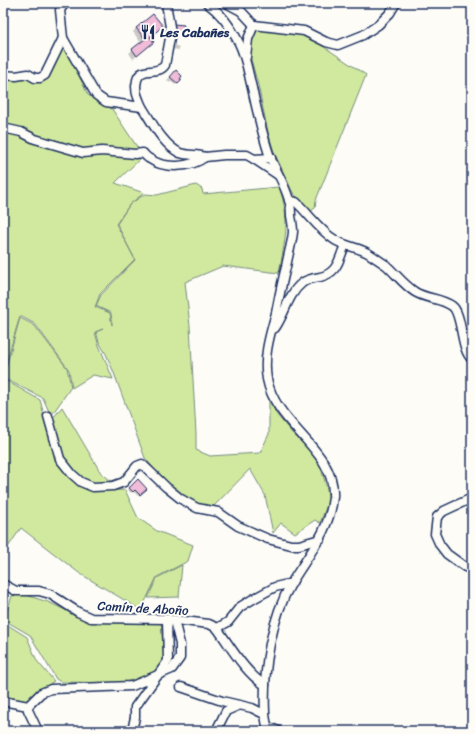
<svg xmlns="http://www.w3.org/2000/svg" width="475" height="734" font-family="Sriracha,sans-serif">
	<rect width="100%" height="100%" fill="#fdfcf7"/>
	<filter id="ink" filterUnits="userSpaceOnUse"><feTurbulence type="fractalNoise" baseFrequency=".025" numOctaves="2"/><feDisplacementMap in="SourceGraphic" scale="8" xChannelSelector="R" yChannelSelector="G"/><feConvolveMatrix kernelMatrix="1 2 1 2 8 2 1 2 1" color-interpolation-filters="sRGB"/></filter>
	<g filter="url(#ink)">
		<g fill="#d1e99f" stroke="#768c7e">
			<polygon points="258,29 301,34 317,42 366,75 316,200 315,208 311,211 293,193 274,152 268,132 258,85 249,52 253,33"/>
			<path d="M 64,44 L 88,95 L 112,109 L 143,156 L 115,183 L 144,193 L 130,204 L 116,224 L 135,259 L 100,294 L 95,307 L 110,313 L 112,325 L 111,313 L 96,306 L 101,295 L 135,260 L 117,224 L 130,204 L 145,194 L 157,195 L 196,185 L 202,189 L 203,194 L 279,187 C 291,220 285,240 279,273 L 223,266 L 185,282 L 190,326 L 196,434 L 196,450 L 210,456 L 260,453 L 269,434 L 269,399 L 277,415 L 292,433 L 310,450 L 320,465 L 326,485 L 329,500 L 320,523 L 315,520 L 295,533 L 281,523 L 273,533 L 265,495 L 250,469 L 213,507 L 195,505 L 174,493 L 145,458 L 114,373 L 106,354 L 99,342 L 96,332 L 103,329 L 95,332 L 98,343 L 113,379 L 93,375 L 72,388 L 69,370 L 35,324 L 20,316 L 3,373 L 3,76 L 28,75 L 37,81 Z"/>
			<polygon points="20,318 34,325 67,368 71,387 51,416 43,398 3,378"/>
			<polygon points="3,379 40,400 55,456 73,479 92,491 125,490 138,518 157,531 193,545 188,561 157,577 141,610 79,573 21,528 4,553 3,569"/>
			<polygon points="62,407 101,473 122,489 92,490 55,456 53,418"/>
			<polygon points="182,565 179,597 148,598 157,578"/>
			<polygon points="19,593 48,602 87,620 161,621 164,660 162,665 152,674 122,683 61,682 56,679 30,635 4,620 12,596"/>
			<polygon points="3,622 27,637 37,661 54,681 36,693 26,703 3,697"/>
		</g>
		<g fill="#0003">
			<polygon points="174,25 182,32 181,34 172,33 173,26"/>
			<polygon points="162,26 149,37 149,46 133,59 129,53 141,43 133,32 136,28"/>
			<polygon points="173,45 179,47 179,50 172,49"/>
			<polygon points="176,72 180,80 175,85 171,81 170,83 167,80"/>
			<polygon points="138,481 146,489 138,496 133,491 131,493 128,490"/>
		</g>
		<g fill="#f0bcd8" stroke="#1b2f5e">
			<polygon points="153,14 163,26 150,37 154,42 137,56 132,49 145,39 136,28"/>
			<polygon points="174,24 184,25 183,33 173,31"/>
			<polygon points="176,70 182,76 180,79 182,80 178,84 170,77"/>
			<polygon points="138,479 147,489 140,495 135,490 133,492 129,488"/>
		</g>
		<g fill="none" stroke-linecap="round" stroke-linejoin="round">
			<defs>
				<g id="minor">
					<path d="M 207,3 C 221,13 231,27 239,43 C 246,57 248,72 252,88 C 257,111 262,134 270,157 C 276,171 285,185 289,200 C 291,205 291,211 291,216 C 292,221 293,227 293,232 C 292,243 288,255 286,267 C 282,282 279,298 276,313 C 270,335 263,356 267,379 C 276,427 336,449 333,497 C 330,530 309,554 292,582 C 271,618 263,669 265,712 C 265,718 267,725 268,731"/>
					<polyline points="226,3 241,11 254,25"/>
					<path d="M 63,38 L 96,95 L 106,102 L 142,107 C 152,122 163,145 180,153 C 189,156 197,154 205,157"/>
					<polyline points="246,57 248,39 254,25 304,31 326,42 338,45 363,35 378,25 390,13 396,3"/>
					<polyline points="3,75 16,76 28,74 35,78 40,78 45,75 63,38 60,10 65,3"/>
					<path d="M 142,107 C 138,97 134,91 137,80 C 141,65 158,76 165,65 L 171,33 L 166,3"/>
					<path d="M 3,128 L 21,132 L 35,139 L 83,153 L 102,151 L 135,154 L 143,153 C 145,155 147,158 150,159 C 164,169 191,168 205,157"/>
					<polyline points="205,157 224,155 247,155 254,159 271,158"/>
					<polyline points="254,159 278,175"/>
					<path d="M 289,200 L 296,202 C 309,214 319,230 335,240 C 346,247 360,247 371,255 C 376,258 381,262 386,265 C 396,274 404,285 415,292 C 426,299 441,298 452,306 C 463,314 460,350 472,359"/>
					<path d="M 275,328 C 285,314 288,294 302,283 C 307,279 314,278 320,277 C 338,273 339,259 345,245"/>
					<polyline points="48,416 60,459 72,474 81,482 93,487 113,486 124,482 137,466 142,464 166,487 181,499 197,508 218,512 238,526 268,539 291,545 299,545 320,539"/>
					<polyline points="472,498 444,511 437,517 435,534 440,545 447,554 465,567 472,569"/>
					<path d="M 3,584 L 16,591 L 39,591 L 50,594 L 78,612 L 91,618 L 167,619 L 209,624 L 217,628 C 230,646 246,674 265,685"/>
					<polyline points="217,628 228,622 240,607 253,599 275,587 292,583"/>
					<polyline points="181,687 222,701 252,708 264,714"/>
					<polyline points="3,701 28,706 41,693 51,689 132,686 172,669 180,658 180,644 174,620"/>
					<polyline points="28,706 28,710 38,731"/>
					<polyline points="267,726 278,731"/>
					<polyline points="132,731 135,717 135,707 168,661 167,619"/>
					<polyline points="216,731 226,711 240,705"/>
				</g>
			</defs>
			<use href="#minor" stroke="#1b2f5e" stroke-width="11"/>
			<use href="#minor" stroke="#fdfcf7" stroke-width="8"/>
		</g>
	</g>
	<defs>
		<symbol id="restaurant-bare" viewBox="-9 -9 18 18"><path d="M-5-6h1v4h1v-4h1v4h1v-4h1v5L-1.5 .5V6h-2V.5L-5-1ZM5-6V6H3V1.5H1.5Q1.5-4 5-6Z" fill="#1b2f5e" stroke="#fdfcf7" stroke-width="2.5" paint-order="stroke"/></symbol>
	</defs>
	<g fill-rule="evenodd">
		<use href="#restaurant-bare" x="137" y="21" width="22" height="22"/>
	</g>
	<g text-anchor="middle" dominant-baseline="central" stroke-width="4" stroke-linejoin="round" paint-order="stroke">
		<g font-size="13" font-weight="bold" fill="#1b2f5e" stroke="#fdfcf7" text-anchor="start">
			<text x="160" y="32">Les Cabañes</text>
		</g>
		<g font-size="13" fill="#1b2f5e" stroke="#fdfcf7">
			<text transform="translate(143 608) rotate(3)">Camín de Aboño</text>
		</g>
	</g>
	<rect width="475" height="734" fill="none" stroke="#fdfcf7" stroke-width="16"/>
	<rect x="8" y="8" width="459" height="718" fill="none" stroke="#1b2f5e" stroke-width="1.5" filter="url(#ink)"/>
</svg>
